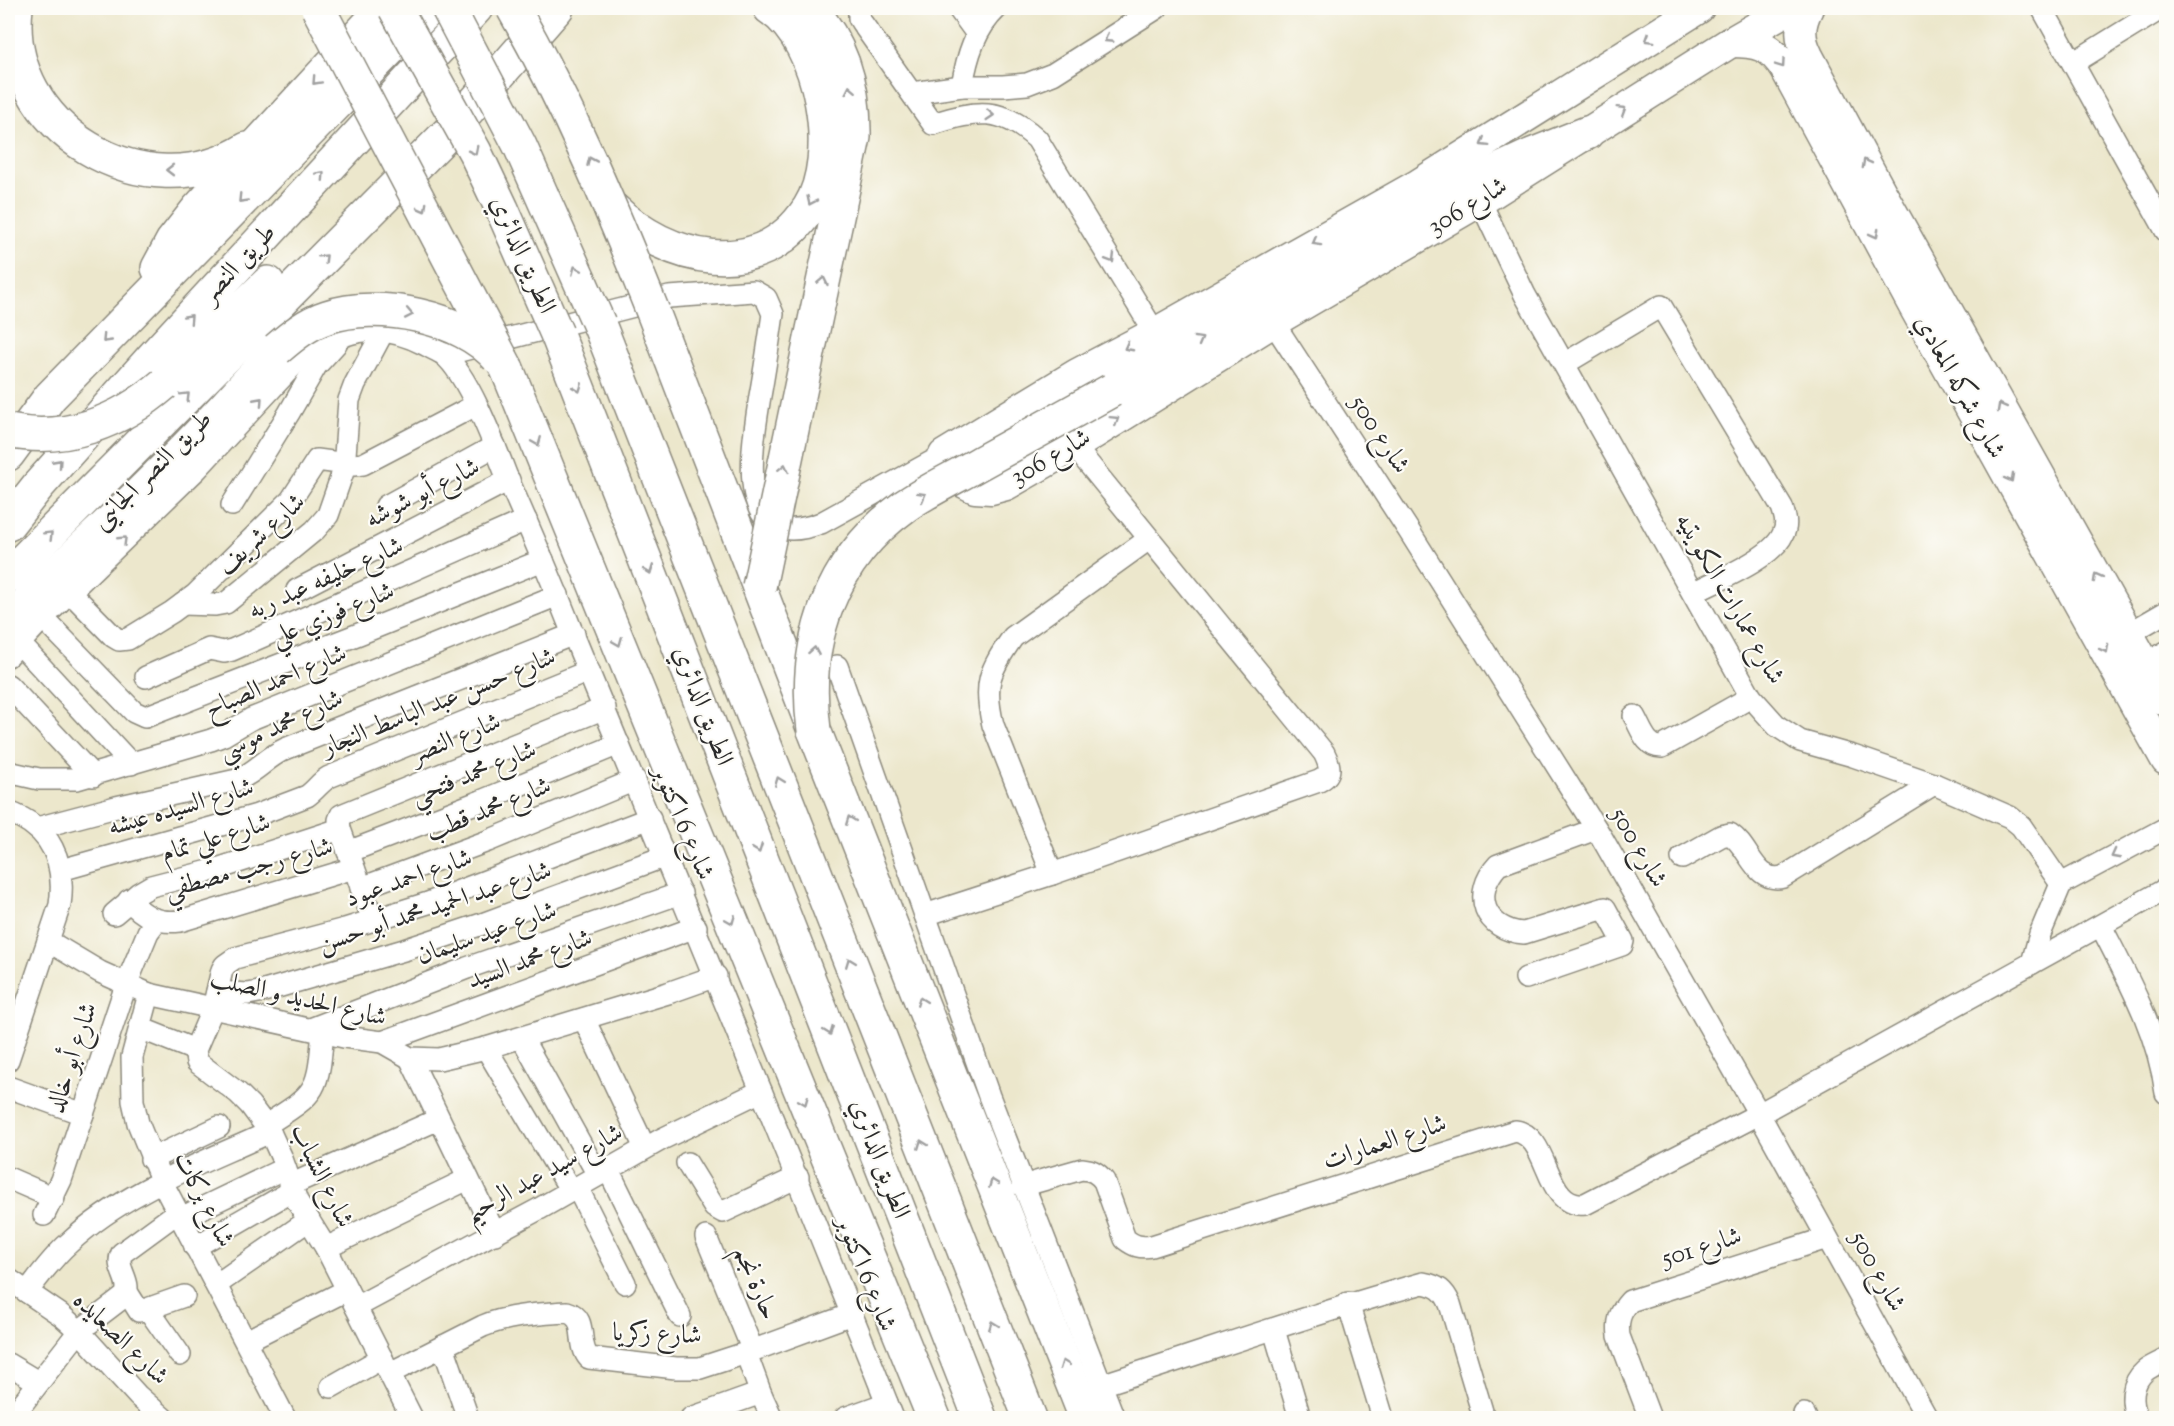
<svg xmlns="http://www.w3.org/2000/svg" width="2174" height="1426" font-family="'Sorts Mill Goudy',Amiri,serif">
	<rect width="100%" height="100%" fill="#fdfcf7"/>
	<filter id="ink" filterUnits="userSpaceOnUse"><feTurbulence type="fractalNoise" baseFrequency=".0167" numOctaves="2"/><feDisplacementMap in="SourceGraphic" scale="12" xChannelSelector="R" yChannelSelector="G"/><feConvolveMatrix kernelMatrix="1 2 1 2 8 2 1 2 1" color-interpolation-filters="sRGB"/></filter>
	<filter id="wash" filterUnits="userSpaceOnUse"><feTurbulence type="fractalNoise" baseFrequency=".008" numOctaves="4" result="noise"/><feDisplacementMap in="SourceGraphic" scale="24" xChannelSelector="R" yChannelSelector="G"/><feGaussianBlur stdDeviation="1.35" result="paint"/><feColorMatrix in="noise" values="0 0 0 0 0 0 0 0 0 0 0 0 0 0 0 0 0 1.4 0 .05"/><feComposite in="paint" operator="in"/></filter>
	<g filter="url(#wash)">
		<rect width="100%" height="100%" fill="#ece7cc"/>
	</g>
	<g filter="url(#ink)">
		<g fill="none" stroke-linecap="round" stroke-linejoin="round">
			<defs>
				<g id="street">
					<path d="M 859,8 L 859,18 L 862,23 L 933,124 C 977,110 1001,106 1037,139 L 1155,333"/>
					<polyline points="958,8 977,34"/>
					<polyline points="2042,8 2166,231"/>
					<polyline points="2073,63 2162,8"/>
					<path d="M 962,86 C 967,56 975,29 997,8"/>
					<polyline points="912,93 962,86 1003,86 1027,84 1053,74 1157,8"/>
					<polyline points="1480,201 1525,295 1751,697 1777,726 1800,741 1853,756 1934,784 2010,817 2021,826 2061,884"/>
					<polyline points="1273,322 1409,531 1602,838 1759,1114 1927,1418"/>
					<path d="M 444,355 L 669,297 L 754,291 L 766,298 L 773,314 C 769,341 765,369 760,396 C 752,447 732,556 821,523 L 944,455"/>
					<path d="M 1564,364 L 1661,306 L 1782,507 C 1785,516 1788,525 1783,534 C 1773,558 1716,581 1693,593"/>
					<polyline points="232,505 289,413 316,366 336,344"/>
					<polyline points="386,506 495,446"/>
					<polyline points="297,590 509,480"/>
					<polyline points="70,592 114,637 119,640 128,639 172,612 195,595 291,500 317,460 354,465 363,464 476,405"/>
					<polyline points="183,604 215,605 226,603 315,530 328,515 344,469 349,400 355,384 384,330"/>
					<polyline points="43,618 134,712 145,717 359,634 543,560"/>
					<polyline points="2128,634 2166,612"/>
					<polyline points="19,643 131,764"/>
					<path d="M 8,656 L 43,618 L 196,470 L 297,361 C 341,330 376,319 426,345 C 431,348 438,351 443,354 C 468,374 495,446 507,477 C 529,527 551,578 571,629 C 679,892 789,1154 893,1418"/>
					<polyline points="2146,664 2166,652"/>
					<polyline points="837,666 989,1096 1114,1418"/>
					<polyline points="146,677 209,649 224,652 232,650 526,520"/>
					<polyline points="8,685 93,776"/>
					<path d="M 1634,716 C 1641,728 1646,748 1662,747 L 1751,697"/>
					<polyline points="8,772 39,779 77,779 211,740 224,735 251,719 558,595"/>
					<path d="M 8,812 C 51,827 66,862 60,905 L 8,1060"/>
					<path d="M 37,828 L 116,807 L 237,780 C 255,773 267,757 285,749 L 574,634"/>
					<polyline points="348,852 481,801 619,744"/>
					<path d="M 1682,858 L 1721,836 L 1730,834 C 1750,847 1755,884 1783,877 L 1934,784"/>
					<path d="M 61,870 L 257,815 L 307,796 C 316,790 320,782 329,777 L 589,671"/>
					<path d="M 1052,874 L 993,725 C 983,684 989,671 1013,637 L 1149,539"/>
					<polyline points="361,888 488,841 635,780"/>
					<path d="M 129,900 C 143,916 158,924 180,921 L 354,868"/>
					<polyline points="114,914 139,893 151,886 217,869 340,829"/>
					<path d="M 925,915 L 1052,874 L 1319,781 C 1333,774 1330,765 1324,753 L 1074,446"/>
					<polyline points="373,920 340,829 339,820 341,815 605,708"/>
					<path d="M 2101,926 C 2128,979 2158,1032 2166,1093"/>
					<polyline points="48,941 100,972 149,994 344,1037 382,1042 410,1058 439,1059 486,1048 668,993 716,976"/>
					<polyline points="2032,963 2040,934 2061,884 2166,828"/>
					<path d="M 1526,978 L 1622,945 L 1623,941 L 1605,908 L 1524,933 C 1484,930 1471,894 1498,865 L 1596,829"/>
					<polyline points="217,992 248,994 264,991 404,950 482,924 666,856"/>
					<polyline points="149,994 132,1057 133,1101 138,1123 162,1182 285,1418"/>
					<polyline points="584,1019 645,1148"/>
					<polyline points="140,1028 195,1050"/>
					<polyline points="313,1028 467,968 681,893"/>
					<polyline points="522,1038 598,1175"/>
					<polyline points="382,1042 696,927"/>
					<polyline points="486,1048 571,1191"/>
					<polyline points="410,1058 495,1234"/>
					<polyline points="8,1087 83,1114"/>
					<path d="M 266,1125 C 318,1092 318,1093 323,1030"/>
					<polyline points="151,1159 219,1127"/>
					<polyline points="687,1163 714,1207 723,1212 798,1177"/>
					<polyline points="608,1169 680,1316"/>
					<polyline points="8,1178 54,1198"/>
					<polyline points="290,1185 439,1119"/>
					<path d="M 1022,1186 L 1082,1169 C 1092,1170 1097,1172 1104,1181 L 1125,1239 C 1134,1246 1140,1248 1152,1246 L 1515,1131 C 1551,1135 1543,1209 1585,1204 L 1759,1114 L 2166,889"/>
					<polyline points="577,1187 625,1283"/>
					<polyline points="44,1215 61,1180 126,985 148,932 157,920"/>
					<polyline points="181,1218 285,1168"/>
					<polyline points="706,1237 753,1351"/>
					<polyline points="195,1247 292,1191"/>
					<polyline points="326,1248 468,1179"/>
					<polyline points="8,1279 61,1315 79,1331 138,1396 163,1418"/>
					<polyline points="216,1285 309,1220"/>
					<path d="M 27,1292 C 40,1275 53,1257 69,1243 C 126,1190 201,1164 270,1132"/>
					<polyline points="127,1292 139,1311 148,1309 180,1355"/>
					<polyline points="1348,1303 1383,1418"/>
					<polyline points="356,1307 539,1209 662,1139 761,1091"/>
					<polyline points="147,1309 184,1296"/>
					<polyline points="1274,1330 1300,1418"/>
					<polyline points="246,1341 347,1290"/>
					<polyline points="443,1346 468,1418"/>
					<polyline points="746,1353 761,1394"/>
					<polyline points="8,1364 38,1382"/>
					<path d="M 390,1373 L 483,1326 C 510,1315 539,1314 567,1312 C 589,1318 576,1344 589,1358 L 676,1368 L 700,1368 L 746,1353 L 852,1314"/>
					<path d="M 1101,1385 C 1208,1351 1314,1313 1423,1283 C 1438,1286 1444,1290 1450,1304 L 1484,1418"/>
					<polyline points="331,1387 382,1358"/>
					<polyline points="1804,1414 1806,1418"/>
					<path d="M 13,1418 L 16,1412 L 79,1331 L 125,1296 C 133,1281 114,1268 122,1253 L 178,1212"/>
					<polyline points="412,1418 326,1248 297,1201 281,1156 270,1132 250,1105 238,1093 197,1062 195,1050 213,1008 222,970 225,965 235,958 345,929 428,903 650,818"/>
					<polyline points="691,1418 758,1394 761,1394 772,1418"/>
					<polyline points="845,1418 887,1403"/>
					<path d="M 1650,1418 L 1619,1336 C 1617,1320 1620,1312 1630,1301 L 1827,1238"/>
					<path d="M 2138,1418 C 2130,1403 2131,1383 2145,1371 C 2151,1366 2160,1363 2166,1359"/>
				</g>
				<g id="secondary">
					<polyline points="1699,8 1419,184 1155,333 1077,374 944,455 961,481 975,488 991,489 1006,485 1074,446 1273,322 1480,201 1731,42 1790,8"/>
					<path d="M 1808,8 C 1799,25 1799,38 1808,56 L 1881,192 L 2166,701"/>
					<path d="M 1731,42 C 1757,42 1770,45 1785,68 L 1913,305 L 2166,760"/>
				</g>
				<g id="highway">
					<path d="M 16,8 C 2,128 145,214 247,149"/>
					<path d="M 810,8 C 842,44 855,89 854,137 L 811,339"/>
					<path d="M 612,208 C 667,261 760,284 809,208 C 842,157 822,42 770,8"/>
					<polyline points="158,268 172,242 198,209 384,8"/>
					<polyline points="653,312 814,730 1086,1418"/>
					<polyline points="599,324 1030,1418"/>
					<polyline points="557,334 980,1418"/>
					<polyline points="507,369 934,1418"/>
					<polyline points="164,384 268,283"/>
					<polyline points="1112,390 1478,180 1532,155 1587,133"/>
					<polyline points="8,454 50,397 430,8"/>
					<polyline points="8,524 38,486 153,357 476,8"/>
					<polyline points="8,576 447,134 557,8"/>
					<path d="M 8,622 C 56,570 109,525 158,475 C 200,435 239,392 277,349"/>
				</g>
			</defs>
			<use href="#street" stroke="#8c897c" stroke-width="24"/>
			<use href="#secondary" stroke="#8c897c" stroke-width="33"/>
			<use href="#highway" stroke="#8c897c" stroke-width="36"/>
			<use href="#street" stroke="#fff" stroke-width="21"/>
			<use href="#secondary" stroke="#fff" stroke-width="30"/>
			<use href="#highway" stroke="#fff" stroke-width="33"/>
			<defs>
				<g id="highway-bridge">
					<polyline points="318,8 507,369"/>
					<polyline points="395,8 475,152 502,209 557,334"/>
					<polyline points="448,8 520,146 599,324"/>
					<path d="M 513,8 C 569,107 611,207 653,312"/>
					<path d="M 277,349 C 292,336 308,323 327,317 C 377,300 463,316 498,358"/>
					<path d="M 8,431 C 66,443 120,422 164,384"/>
					<polyline points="759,587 811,339"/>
					<path d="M 814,730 C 802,641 831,559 905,506 C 928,490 956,477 980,463 C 1024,439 1068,414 1112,390"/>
				</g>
			</defs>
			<use href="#highway-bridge" stroke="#8c897c" stroke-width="36" stroke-linecap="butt"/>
			<use href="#highway-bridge" stroke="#fff" stroke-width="33"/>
		</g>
		<defs><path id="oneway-chevron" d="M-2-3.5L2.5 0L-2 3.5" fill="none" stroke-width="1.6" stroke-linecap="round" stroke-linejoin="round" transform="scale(1.5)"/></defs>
		<g stroke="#a0a0a0">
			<use href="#oneway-chevron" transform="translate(1108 39) rotate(147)"/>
			<use href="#oneway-chevron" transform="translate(1649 39) rotate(148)"/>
			<use href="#oneway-chevron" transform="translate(1781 64) rotate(55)"/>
			<use href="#oneway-chevron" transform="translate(316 81) rotate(133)"/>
			<use href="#oneway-chevron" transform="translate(850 90) rotate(-101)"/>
			<use href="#oneway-chevron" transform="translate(1622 110) rotate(-32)"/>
			<use href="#oneway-chevron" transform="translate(990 115) rotate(4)"/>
			<use href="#oneway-chevron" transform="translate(1484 143) rotate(148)"/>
			<use href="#oneway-chevron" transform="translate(474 151) rotate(63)"/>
			<use href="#oneway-chevron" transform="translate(591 161) rotate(-114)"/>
			<use href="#oneway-chevron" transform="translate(1866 163) rotate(-118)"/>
			<use href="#oneway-chevron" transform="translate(170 170) rotate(-180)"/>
			<use href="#oneway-chevron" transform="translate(321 175) rotate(-47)"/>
			<use href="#oneway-chevron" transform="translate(242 199) rotate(134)"/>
			<use href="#oneway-chevron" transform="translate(811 201) rotate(115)"/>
			<use href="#oneway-chevron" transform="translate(423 208) rotate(62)"/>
			<use href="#oneway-chevron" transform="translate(1875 234) rotate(62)"/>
			<use href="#oneway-chevron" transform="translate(1316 242) rotate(151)"/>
			<use href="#oneway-chevron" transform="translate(324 258) rotate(-45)"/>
			<use href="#oneway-chevron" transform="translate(1111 259) rotate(59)"/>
			<use href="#oneway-chevron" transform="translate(576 270) rotate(-113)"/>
			<use href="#oneway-chevron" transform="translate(823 281) rotate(-78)"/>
			<use href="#oneway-chevron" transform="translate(409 314) rotate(11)"/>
			<use href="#oneway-chevron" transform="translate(189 318) rotate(-47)"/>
			<use href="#oneway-chevron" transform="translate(106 339) rotate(134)"/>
			<use href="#oneway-chevron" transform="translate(1199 340) rotate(-29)"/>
			<use href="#oneway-chevron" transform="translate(1128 347) rotate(152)"/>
			<use href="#oneway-chevron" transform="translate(578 388) rotate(69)"/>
			<use href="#oneway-chevron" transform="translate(186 396) rotate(-45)"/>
			<use href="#oneway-chevron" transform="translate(259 401) rotate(-48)"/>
			<use href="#oneway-chevron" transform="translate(2001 407) rotate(-119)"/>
			<use href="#oneway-chevron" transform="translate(1115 420) rotate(-32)"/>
			<use href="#oneway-chevron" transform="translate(537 442) rotate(68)"/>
			<use href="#oneway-chevron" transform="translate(58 463) rotate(-48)"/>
			<use href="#oneway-chevron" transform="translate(784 468) rotate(-78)"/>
			<use href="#oneway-chevron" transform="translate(2010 478) rotate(61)"/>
			<use href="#oneway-chevron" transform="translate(922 496) rotate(-29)"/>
			<use href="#oneway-chevron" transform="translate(49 535) rotate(-45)"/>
			<use href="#oneway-chevron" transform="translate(123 540) rotate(-44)"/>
			<use href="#oneway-chevron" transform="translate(649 570) rotate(69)"/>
			<use href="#oneway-chevron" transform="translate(2097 577) rotate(-119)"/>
			<use href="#oneway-chevron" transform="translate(618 642) rotate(68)"/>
			<use href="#oneway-chevron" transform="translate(2105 649) rotate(61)"/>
			<use href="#oneway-chevron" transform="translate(814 651) rotate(-80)"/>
			<use href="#oneway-chevron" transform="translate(779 781) rotate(-111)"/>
			<use href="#oneway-chevron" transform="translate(850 820) rotate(-111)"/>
			<use href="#oneway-chevron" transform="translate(758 849) rotate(69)"/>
			<use href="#oneway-chevron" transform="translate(2115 855) rotate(152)"/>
			<use href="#oneway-chevron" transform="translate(731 920) rotate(68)"/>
			<use href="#oneway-chevron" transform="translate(850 962) rotate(-111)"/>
			<use href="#oneway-chevron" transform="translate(921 1001) rotate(-111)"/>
			<use href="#oneway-chevron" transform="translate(829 1031) rotate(69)"/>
			<use href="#oneway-chevron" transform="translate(804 1101) rotate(68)"/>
			<use href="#oneway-chevron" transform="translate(922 1144) rotate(-111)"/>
			<use href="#oneway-chevron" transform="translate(993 1183) rotate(-111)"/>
			<use href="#oneway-chevron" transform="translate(993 1325) rotate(-111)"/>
			<use href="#oneway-chevron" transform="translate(1064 1364) rotate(-111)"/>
		</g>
	</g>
	<g text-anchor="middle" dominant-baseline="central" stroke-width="4.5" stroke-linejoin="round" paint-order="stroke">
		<g font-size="26" fill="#2b2b2b" stroke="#fdfcf7">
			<text transform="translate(1468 207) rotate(-31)">شارع 306</text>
			<text transform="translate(522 255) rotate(66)">الطريق الدائري</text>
			<text transform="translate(239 264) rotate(-47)">طريق النصر</text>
			<text transform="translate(1959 387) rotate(61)">شارع شركه المعادي</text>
			<text transform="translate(1379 435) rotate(57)">شارع 500</text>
			<text transform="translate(1051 458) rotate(-30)">شارع 306</text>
			<text transform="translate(153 471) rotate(-45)">طريق النصر الجانيى</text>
			<text transform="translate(423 494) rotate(-27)">شارع أبو شوشه</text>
			<text transform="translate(262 535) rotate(-42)">شارع شريف</text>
			<text transform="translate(326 579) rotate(-24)">شارع خليفه عبد ربه</text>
			<text transform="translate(1729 599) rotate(60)">شارع عمارات الكويتيه</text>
			<text transform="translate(333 615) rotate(-22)">شارع فوزي علي</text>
			<text transform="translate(276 682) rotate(-23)">شارع احمد الصباح</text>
			<text transform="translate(439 703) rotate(-22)">شارع حسن عبد الباسط النجار</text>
			<text transform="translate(702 706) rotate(69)">الطريق الدائري</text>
			<text transform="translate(281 726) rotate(-25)">شارع محمد موسي</text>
			<text transform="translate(456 739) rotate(-22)">شارع النصر</text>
			<text transform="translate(474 774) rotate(-22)">شارع محمد فتحي</text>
			<text transform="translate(181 808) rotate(-16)">شارع السيده عيشه</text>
			<text transform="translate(489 810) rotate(-22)">شارع محمد قطب</text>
			<text transform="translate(682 823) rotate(67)">شارع 6 اكتوبر</text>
			<text transform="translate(216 839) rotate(-17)">شارع علي تمام</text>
			<text transform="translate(1638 848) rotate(60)">شارع 500</text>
			<text transform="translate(249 869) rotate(-15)">شارع رجب مصطفي</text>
			<text transform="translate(409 879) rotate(-19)">شارع احمد عبود</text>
			<text transform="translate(435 908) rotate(-18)">شارع عبد الحميد محمد أبو حسن</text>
			<text transform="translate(487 934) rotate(-19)">شارع عيد سليمان</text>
			<text transform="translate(530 960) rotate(-20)">شارع محمد السيد</text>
			<text transform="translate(298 999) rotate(13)">شارع الحديد و الصلب</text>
			<text transform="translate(73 1058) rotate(-72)">شارع أبو خالد</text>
			<text transform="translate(1385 1143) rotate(-18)">شارع العمارات</text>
			<text transform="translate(879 1159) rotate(69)">الطريق الدائري</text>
			<text transform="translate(544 1174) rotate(-29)">شارع سيد عبد الرحيم</text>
			<text transform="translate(321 1176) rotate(64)">شارع الشباب</text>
			<text transform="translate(203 1200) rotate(63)">شارع بركات</text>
			<text transform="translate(1702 1248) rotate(-17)">شارع 501</text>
			<text transform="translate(1877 1272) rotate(61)">شارع 500</text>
			<text transform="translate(865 1274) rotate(68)">شارع 6 اكتوبر</text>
			<text transform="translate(755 1283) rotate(67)">حارة نجم</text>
			<text transform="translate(657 1335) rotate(2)">شارع زكريا</text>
			<text transform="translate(120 1339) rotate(44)">شارع الصعايده</text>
		</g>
	</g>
	<rect width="2174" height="1426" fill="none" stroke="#fdfcf7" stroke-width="30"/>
</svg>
